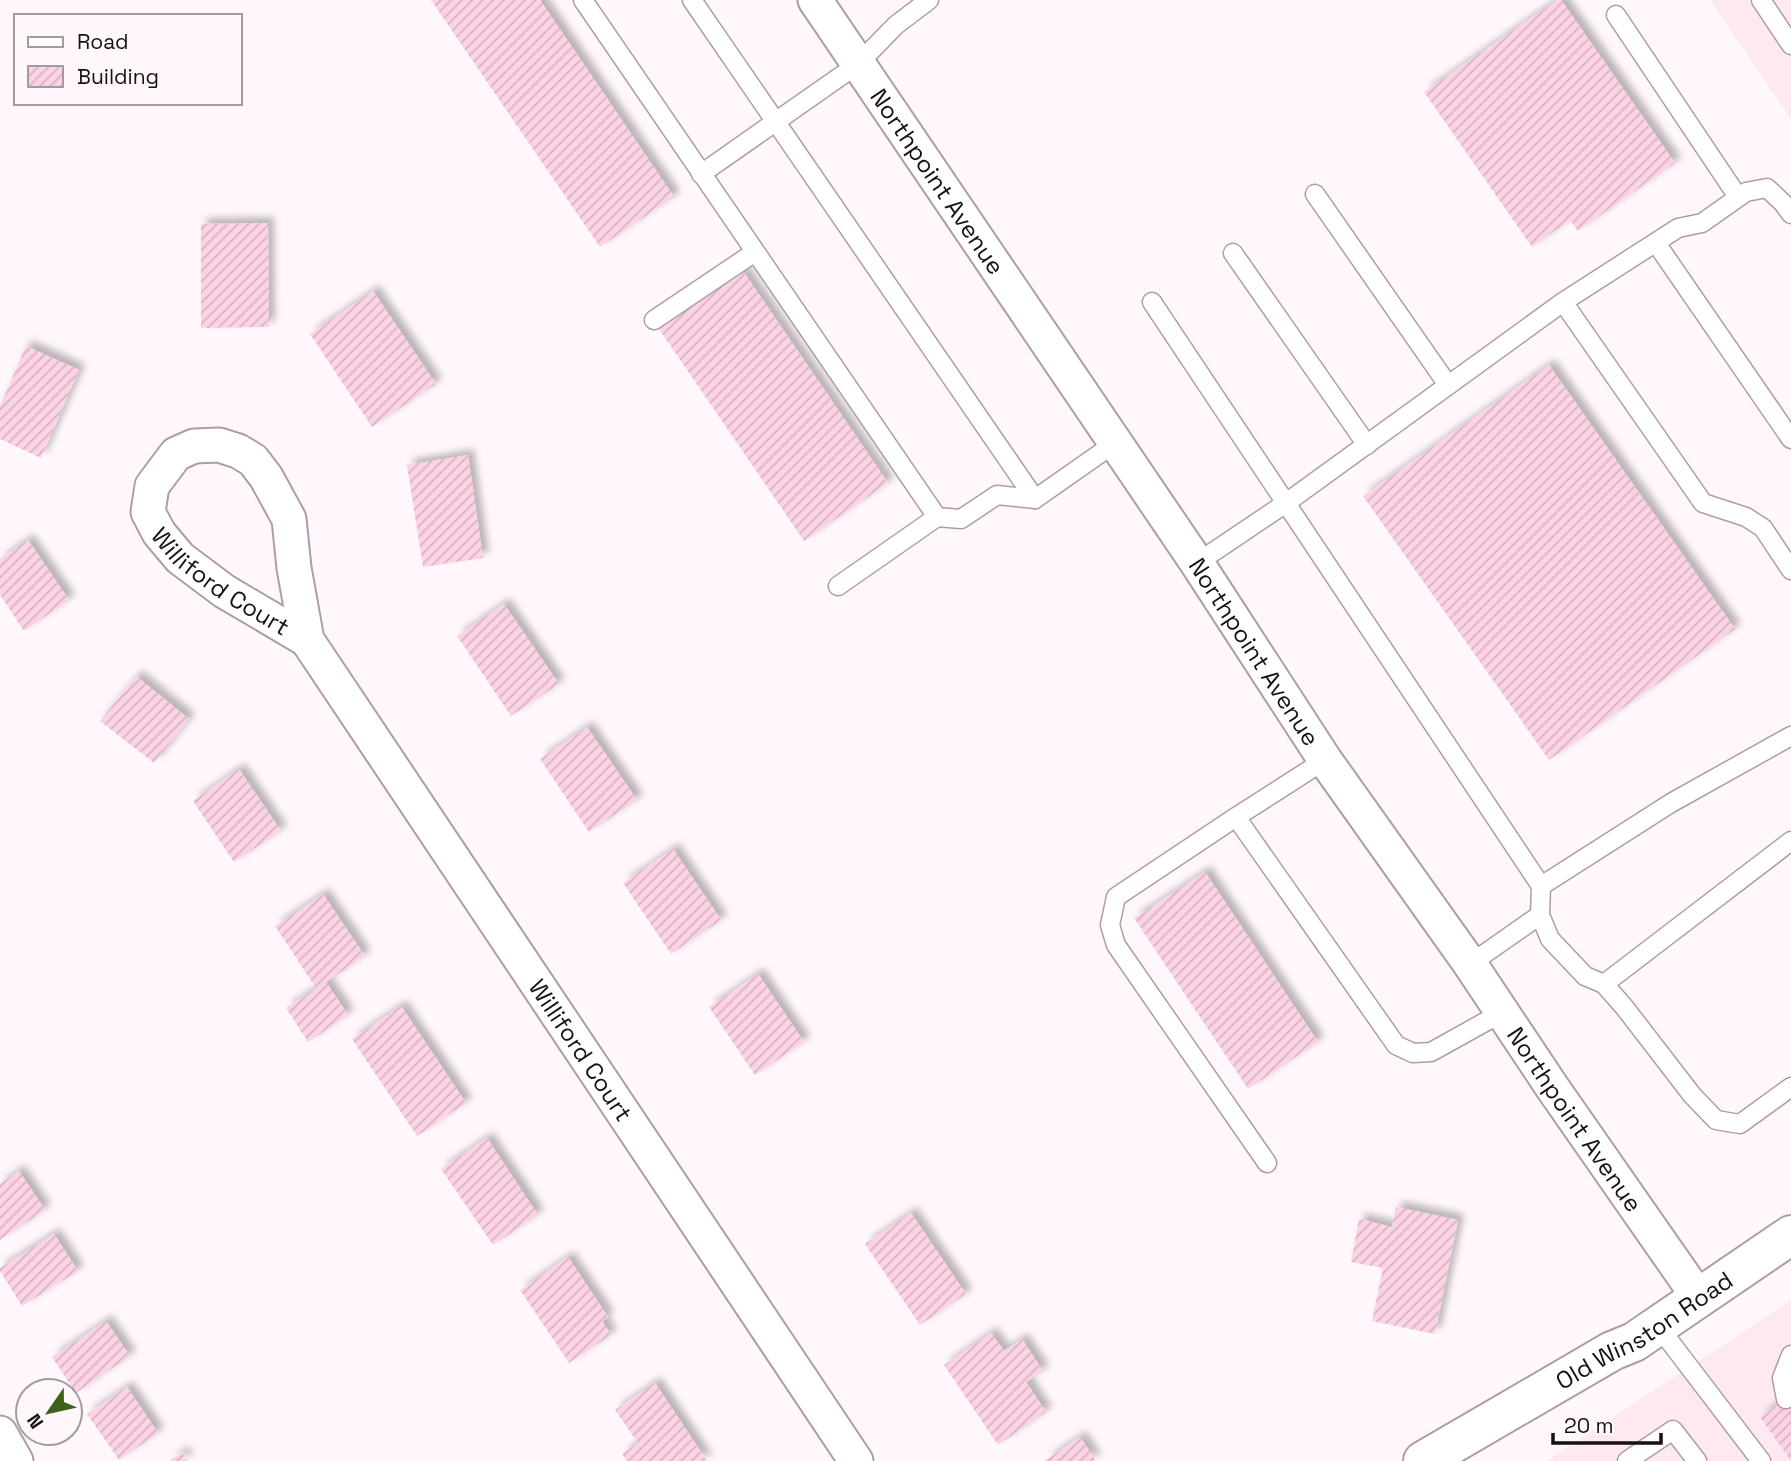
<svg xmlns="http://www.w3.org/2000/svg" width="1791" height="1461" font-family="'Space Grotesk',sans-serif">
	<defs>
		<pattern id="building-hatch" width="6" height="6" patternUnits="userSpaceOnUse" patternTransform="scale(1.75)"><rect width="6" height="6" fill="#fcd2e5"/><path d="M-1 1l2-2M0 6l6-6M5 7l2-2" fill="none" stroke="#d7b3c4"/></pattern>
		<filter id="shadow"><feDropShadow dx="6" dy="-6" stdDeviation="3.5" flood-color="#0004"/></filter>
	</defs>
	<rect width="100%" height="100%" fill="#fff7fb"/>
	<g fill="#fee9f3">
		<polygon points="1710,0 1791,0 1791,119"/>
		<polygon points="1791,1300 1791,1461 1547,1461"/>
	</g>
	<g fill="url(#building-hatch)" filter="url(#shadow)">
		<polygon points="431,0 540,0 674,197 600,247"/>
		<polygon points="1557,0 1561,0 1675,163 1578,231 1570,220 1532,247 1424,92"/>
		<polygon points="268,223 269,327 201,328 201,224"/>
		<polygon points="743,271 888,483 804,541 659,329"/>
		<polygon points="373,291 436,384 372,427 310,334"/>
		<polygon points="26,346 79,370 41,458 0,439 0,406"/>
		<polygon points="1549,365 1735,629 1549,760 1363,496"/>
		<polygon points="468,455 483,558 423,567 407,465"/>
		<polygon points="28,540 69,600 24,631 0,595 0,559"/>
		<polygon points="504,604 559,684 511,716 457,636"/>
		<polygon points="136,676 189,719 154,763 100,721"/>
		<polygon points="587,727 637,800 589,832 540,759"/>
		<polygon points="239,769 281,831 234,862 193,801"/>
		<polygon points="673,849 721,920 671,954 623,883"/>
		<polygon points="1205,872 1318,1042 1248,1089 1134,918"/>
		<polygon points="323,894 365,956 326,982 348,1015 308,1042 286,1008 316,988 275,926"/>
		<polygon points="758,974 804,1042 755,1075 709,1007"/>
		<polygon points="401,1006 466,1103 417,1136 352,1039"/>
		<polygon points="487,1138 538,1215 493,1245 441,1169"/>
		<polygon points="19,1171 45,1210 0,1240 0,1184"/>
		<polygon points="1396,1207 1458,1220 1435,1334 1372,1321 1383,1268 1351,1262 1359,1219 1392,1227"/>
		<polygon points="911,1213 966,1294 920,1325 865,1244"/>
		<polygon points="54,1234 78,1271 22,1306 0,1271 0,1268"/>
		<polygon points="568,1257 608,1317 602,1321 611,1335 569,1363 520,1290"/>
		<polygon points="106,1321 130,1356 76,1393 52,1357"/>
		<polygon points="991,1333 1004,1351 1022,1339 1043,1371 1026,1382 1046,1412 998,1445 944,1365"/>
		<polygon points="655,1383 707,1461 627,1461 622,1454 638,1443 615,1410"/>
		<polygon points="127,1387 158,1433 119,1460 87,1414"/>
		<polygon points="1791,1395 1791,1461 1760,1417"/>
		<polygon points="1080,1437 1096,1461 1044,1461"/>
		<polygon points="182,1452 188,1461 169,1461"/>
	</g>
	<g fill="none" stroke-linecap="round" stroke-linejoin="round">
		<defs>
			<g id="service">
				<polyline points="583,0 937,517 961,519 997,495 1035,499 1115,443"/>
				<polyline points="692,0 1035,499"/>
				<polyline points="1761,0 1791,45"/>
				<polyline points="1616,15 1738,197"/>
				<polyline points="701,174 858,64 896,25 929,0"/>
				<polyline points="1315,194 1448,385"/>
				<polyline points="1791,214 1783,203 1767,188 1746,192 1702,223 1678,228 1563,302 1703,503 1746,517 1763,528 1791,570"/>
				<polyline points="1656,243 1791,439"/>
				<polyline points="1233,253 1367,445"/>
				<polyline points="1152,302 1541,886 1671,803 1791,736"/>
				<polyline points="654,320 755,252"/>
				<polyline points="1197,563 1286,503 1563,302"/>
				<polyline points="838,586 937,517"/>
				<polyline points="1325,760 1236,817 1396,1045 1413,1053 1431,1052 1503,1012"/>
				<polyline points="1236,817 1116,897 1110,925 1116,945 1267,1163"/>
				<polyline points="1541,886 1540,915 1550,939 1585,976 1604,984 1625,1008 1692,1095 1716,1120 1740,1124 1791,1087"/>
				<polyline points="1470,964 1540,915"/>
				<polyline points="1604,984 1791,841"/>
				<polyline points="1658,1326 1761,1461"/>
				<polyline points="1786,1399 1782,1378 1791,1355"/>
				<polyline points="1627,1461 1673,1430 1697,1461"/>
			</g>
			<g id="minor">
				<path id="s1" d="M 815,0 L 1197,563 L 1325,760 L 1470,964 L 1552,1087 L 1699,1298"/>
				<path id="s2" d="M 307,640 L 294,568 L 289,519 L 266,477 L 253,460 L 238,451 L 219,445 L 194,446 L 176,454 L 152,486 L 148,512 L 159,533 L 180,558 L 224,591 L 307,640 L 856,1461"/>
				<polyline points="0,1433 16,1461"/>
			</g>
			<g id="tertiary">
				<path id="s3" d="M 1423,1461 L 1612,1351 L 1634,1342 L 1791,1235"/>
			</g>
		</defs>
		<use href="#service" stroke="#ae9da5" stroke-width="21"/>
		<use href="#minor" stroke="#ae9da5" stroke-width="37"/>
		<use href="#tertiary" stroke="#ae9da5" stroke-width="42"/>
		<use href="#service" stroke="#fff" stroke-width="18"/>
		<use href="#minor" stroke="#fff" stroke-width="33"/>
		<use href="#tertiary" stroke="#fff" stroke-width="38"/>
	</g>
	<g text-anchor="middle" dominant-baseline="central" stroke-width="5" stroke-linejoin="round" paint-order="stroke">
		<g font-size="24" fill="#171114" stroke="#fff7fb">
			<text stroke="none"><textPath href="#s1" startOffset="219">Northpoint Avenue</textPath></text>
			<text stroke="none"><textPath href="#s2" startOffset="443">Williford Court</textPath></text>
			<text stroke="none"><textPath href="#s1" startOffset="786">Northpoint Avenue</textPath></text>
			<text stroke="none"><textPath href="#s2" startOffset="1041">Williford Court</textPath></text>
			<text stroke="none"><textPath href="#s1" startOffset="1353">Northpoint Avenue</textPath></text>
			<text stroke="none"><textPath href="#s3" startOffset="257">Old Winston Road</textPath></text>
		</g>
	</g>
	<rect x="14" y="14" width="228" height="91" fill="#fff7fb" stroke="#a29b9f" stroke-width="2"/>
	<rect x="28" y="37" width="35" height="10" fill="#ffffff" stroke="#a29b9f" stroke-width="2"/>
	<text x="77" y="49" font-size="21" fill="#171114">Road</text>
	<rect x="28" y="66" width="35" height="21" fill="url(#building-hatch)" stroke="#a29b9f" stroke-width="2"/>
	<text x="77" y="84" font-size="21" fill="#171114">Building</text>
	<g transform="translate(49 1412) rotate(236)"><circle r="33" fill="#fff7fb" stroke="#a29b9f" stroke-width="2"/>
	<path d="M0-5L12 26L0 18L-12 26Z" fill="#3e621a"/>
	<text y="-10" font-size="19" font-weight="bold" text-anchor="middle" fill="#171114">N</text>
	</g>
	<path d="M1553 1433v10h108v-10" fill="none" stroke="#171114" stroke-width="3.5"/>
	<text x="1564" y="1433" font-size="21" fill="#171114" stroke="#fff7fb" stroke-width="5" paint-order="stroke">20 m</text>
</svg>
